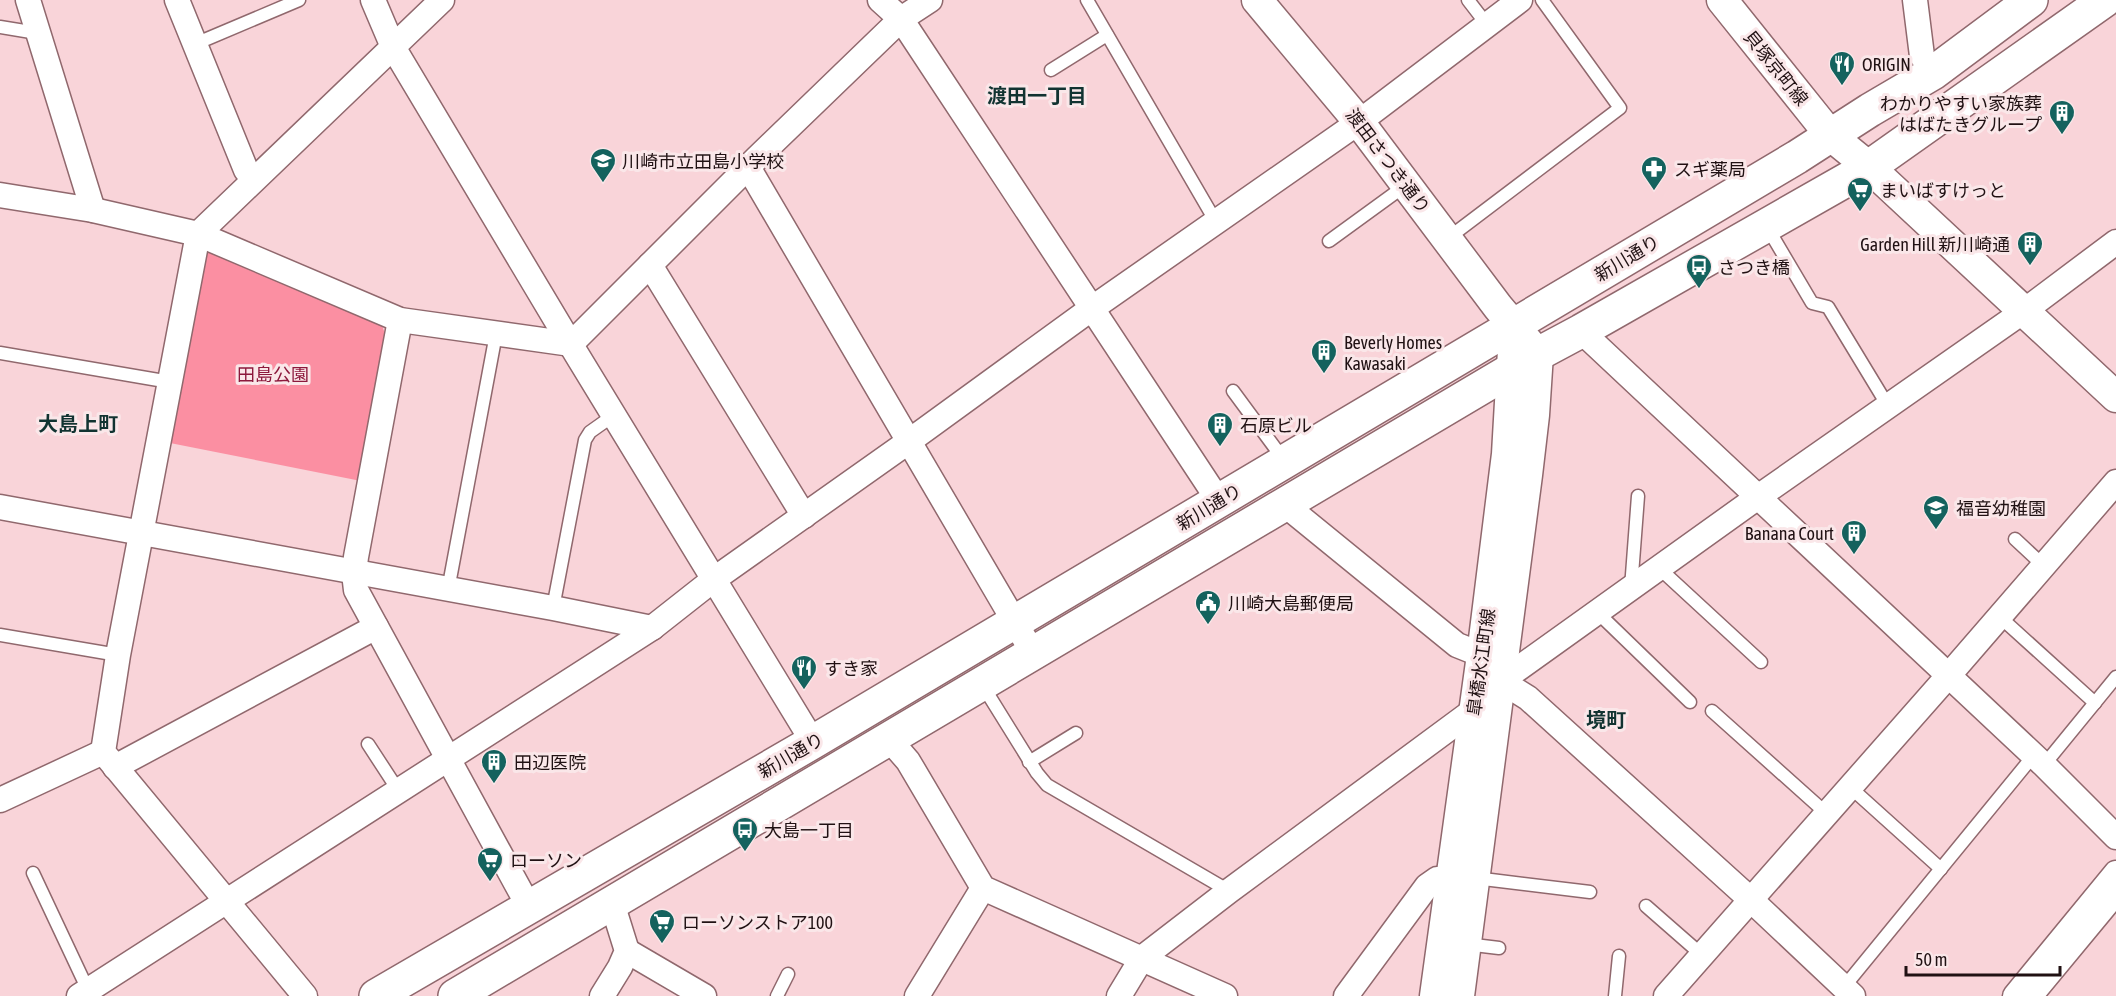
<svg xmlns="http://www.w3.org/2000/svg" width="2116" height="996" font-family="'Asap Condensed','Noto Sans JP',sans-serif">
	<rect width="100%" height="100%" fill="#f9d4d9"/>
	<polygon fill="#fb8fa2" points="212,250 382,325 385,334 361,481 170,443 203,255"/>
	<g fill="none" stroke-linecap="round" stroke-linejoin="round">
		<defs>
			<g id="service">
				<polyline points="1087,0 1216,222"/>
				<polyline points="1468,0 1488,26"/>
				<polyline points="0,27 37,33"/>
				<polyline points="195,44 299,0"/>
				<polyline points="1051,70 1107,35"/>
				<polyline points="1767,227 1812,303 1828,307 1888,406"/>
				<polyline points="1447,239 1620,108 1542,0"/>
				<polyline points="1329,241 1406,185"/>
				<polyline points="0,353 170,382"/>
				<polyline points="1233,391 1284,460"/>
				<polyline points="2015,539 2044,566"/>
				<polyline points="1659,568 1761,662"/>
				<polyline points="1631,588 1638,496"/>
				<polyline points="448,590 496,334"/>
				<polyline points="553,608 585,440 590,432 614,415"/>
				<polyline points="1597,612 1690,702"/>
				<polyline points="2000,617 2095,703"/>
				<polyline points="0,635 118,655"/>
				<polyline points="983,686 1037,773 1047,785 1229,891"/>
				<polyline points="1712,711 1826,813"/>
				<polyline points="368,744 398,790"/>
				<polyline points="1029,762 1076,733"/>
				<polyline points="2044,765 2116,677"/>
				<polyline points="1850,787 1941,869"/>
				<polyline points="33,873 88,990"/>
				<polyline points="1475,878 1590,892"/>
				<polyline points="1646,906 1702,955"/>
				<polyline points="1466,944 1499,948"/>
				<polyline points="1844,987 2034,755"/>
				<polyline points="777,996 788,974"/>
				<polyline points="1615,996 1619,956"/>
			</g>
			<polyline id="pedestrian" points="2034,996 2116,897"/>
			<g id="minor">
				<polyline points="28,0 93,210"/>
				<polyline points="177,0 246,170 254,179"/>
				<polyline points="373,0 393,47 577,355 813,742"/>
				<polyline points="880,0 901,19 1219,501"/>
				<polyline points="1915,0 1922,56 1933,73"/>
				<polyline points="748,167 1033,653"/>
				<polyline points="0,195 93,210 198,234 400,320 571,344 757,158 901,19 930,0"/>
				<polyline points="650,265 804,516"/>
				<polyline points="400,320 356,557 354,573 356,590 529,907"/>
				<polyline points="1581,331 2044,765 2116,837"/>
				<polyline points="1284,504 1457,645 1482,655 1501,681 1528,698 1750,899 1853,996"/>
				<polyline points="0,507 553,608 652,628"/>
				<polyline points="889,739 908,761 983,888 1225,996"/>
				<polyline points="115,767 376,627"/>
				<polyline points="0,800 103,752"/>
				<polyline points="627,951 704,996"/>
				<polyline points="79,996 652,628 713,580 908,442 1084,314 1359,122 1520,0"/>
				<polyline points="305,996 103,752 118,655 198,234 442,0"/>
				<polyline points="602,996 620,967 627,951 612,903"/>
				<polyline points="917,996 983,888"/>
				<polyline points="1119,996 1142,958 1229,891 1474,710 1501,681 1758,497 2024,311 2116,242"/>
				<polyline points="1346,996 1427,886 1437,879 1451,879"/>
				<polyline points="1666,996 1949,675 2116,482"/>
				<polyline points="2015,996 2116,873"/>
			</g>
			<g id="tertiary">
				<polyline points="1257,0 1359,122 1498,307 1538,354 1534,415 1527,475 1459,996"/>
				<polyline points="1722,0 1831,136 1869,167 2116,397"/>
				<polyline points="1435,996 1482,655 1507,454 1513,350"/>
			</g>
			<g id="secondary">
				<polyline points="376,996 813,742 1797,157 1870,110 1933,73 2031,0"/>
				<polyline points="455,996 1538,354 1581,331 1869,167 2105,0"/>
			</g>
		</defs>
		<use href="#service" stroke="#90686d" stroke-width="15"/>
		<use href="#pedestrian" stroke="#90686d" stroke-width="21"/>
		<use href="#minor" stroke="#90686d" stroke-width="27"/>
		<use href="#tertiary" stroke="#90686d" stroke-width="33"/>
		<use href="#secondary" stroke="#90686d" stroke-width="36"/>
		<use href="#service" stroke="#fff" stroke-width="12"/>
		<use href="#pedestrian" stroke="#fff" stroke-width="18"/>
		<use href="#minor" stroke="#fff" stroke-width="24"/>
		<use href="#tertiary" stroke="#fff" stroke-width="30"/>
		<use href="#secondary" stroke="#fff" stroke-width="33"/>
	</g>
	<defs>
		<symbol id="restaurant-pin" viewBox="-11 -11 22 30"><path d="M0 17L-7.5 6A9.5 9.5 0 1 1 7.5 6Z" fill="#14625e" stroke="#fae7e9"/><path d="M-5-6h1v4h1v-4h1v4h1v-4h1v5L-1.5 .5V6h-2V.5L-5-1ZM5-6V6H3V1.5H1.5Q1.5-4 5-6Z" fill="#fff"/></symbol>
		<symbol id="building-pin" viewBox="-11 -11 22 30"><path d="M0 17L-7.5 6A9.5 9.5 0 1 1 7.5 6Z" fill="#14625e" stroke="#fae7e9"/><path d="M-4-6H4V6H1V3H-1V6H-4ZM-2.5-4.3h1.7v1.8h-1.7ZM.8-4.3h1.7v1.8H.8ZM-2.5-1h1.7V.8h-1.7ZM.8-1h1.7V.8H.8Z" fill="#fff"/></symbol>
		<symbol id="school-pin" viewBox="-11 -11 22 30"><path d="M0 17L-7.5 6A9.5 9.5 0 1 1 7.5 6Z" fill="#14625e" stroke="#fae7e9"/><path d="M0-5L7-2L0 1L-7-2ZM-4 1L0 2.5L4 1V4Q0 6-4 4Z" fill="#fff"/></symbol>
		<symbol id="pharmacy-pin" viewBox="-11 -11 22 30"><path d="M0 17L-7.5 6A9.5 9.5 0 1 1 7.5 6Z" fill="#14625e" stroke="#fae7e9"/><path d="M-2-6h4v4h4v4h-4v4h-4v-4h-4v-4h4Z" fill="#fff"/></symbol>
		<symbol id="supermarket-pin" viewBox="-11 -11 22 30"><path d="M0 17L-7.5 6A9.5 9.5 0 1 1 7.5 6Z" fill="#14625e" stroke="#fae7e9"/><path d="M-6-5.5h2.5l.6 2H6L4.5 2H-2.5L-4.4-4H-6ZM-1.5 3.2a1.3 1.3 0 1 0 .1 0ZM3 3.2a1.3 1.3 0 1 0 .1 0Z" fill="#fff"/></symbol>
		<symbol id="bus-pin" viewBox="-11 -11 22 30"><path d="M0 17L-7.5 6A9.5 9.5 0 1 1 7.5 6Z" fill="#14625e" stroke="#fae7e9"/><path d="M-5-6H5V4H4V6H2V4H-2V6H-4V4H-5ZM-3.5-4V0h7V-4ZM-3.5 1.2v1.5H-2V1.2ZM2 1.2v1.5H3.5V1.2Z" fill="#fff"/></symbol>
		<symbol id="civic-pin" viewBox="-11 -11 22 30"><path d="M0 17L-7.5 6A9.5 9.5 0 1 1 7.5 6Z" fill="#14625e" stroke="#fae7e9"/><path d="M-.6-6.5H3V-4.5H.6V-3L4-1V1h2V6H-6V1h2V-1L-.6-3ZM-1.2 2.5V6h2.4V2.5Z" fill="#fff"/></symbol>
	</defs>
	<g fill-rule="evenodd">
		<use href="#restaurant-pin" x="1827" y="49" width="30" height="40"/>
		<use href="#building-pin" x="2047" y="98" width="30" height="40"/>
		<use href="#school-pin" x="588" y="146" width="30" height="40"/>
		<use href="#pharmacy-pin" x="1639" y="154" width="30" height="40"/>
		<use href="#supermarket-pin" x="1845" y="175" width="30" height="40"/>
		<use href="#building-pin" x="2015" y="229" width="30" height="40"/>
		<use href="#bus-pin" x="1684" y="252" width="30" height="40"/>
		<use href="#building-pin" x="1309" y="337" width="30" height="40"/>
		<use href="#building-pin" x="1205" y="410" width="30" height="40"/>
		<use href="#school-pin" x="1921" y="493" width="30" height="40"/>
		<use href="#building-pin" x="1839" y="518" width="30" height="40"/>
		<use href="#civic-pin" x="1193" y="588" width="30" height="40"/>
		<use href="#restaurant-pin" x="789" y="653" width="30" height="40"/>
		<use href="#building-pin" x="479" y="747" width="30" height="40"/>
		<use href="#bus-pin" x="730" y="815" width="30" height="40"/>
		<use href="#supermarket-pin" x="475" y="845" width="30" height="40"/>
		<use href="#supermarket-pin" x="647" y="907" width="30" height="40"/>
	</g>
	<g text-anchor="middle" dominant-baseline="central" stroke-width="6" stroke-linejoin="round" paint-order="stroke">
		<g font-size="18" fill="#201113" stroke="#fae7e9" text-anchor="start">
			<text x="1862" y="64">ORIGIN</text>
			<text x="2042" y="103" text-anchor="end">わかりやすい家族葬<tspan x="2042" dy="21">はばたきグループ</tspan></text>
			<text x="622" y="161">川崎市立田島小学校</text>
			<text x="1674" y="169">スギ薬局</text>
			<text x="1880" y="190">まいばすけっと</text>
			<text x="2010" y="244" text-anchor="end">Garden Hill 新川崎通</text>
			<text x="1718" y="267">さつき橋</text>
			<text x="1344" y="342">Beverly Homes<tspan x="1344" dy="21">Kawasaki</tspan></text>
			<text x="1240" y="425">石原ビル</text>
			<text x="1956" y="508">福音幼稚園</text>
			<text x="1834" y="533" text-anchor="end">Banana Court</text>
			<text x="1228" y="603">川崎大島郵便局</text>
			<text x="824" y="668">すき家</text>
			<text x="514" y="762">田辺医院</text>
			<text x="764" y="830">大島一丁目</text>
			<text x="510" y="860">ローソン</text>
			<text x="682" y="922">ローソンストア100</text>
		</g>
		<g font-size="18" fill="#201113" stroke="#fae7e9">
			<text transform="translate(1776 68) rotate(51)">貝塚京町線</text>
			<text transform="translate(1388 161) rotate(53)">渡田さつき通り</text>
			<text transform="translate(1627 258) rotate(-31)">新川通り</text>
			<text transform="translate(1209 507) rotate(-31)">新川通り</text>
			<text transform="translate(1481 662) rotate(-82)">皐橋水江町線</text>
			<text transform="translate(791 755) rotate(-30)">新川通り</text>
		</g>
		<g font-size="18" fill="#8c183c" stroke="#fae7e9">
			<text x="273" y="374">田島公園</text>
		</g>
		<g font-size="20" font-weight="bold" fill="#113331" stroke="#fae7e9">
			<text x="1037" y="95">渡田一丁目</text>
			<text x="78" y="423">大島上町</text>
			<text x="1606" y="719">境町</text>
		</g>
	</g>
	<path d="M1906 966v9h154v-9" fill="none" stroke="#201113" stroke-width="3"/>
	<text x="1915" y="966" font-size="18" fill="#201113" stroke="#fae7e9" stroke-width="4.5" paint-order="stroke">50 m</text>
</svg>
